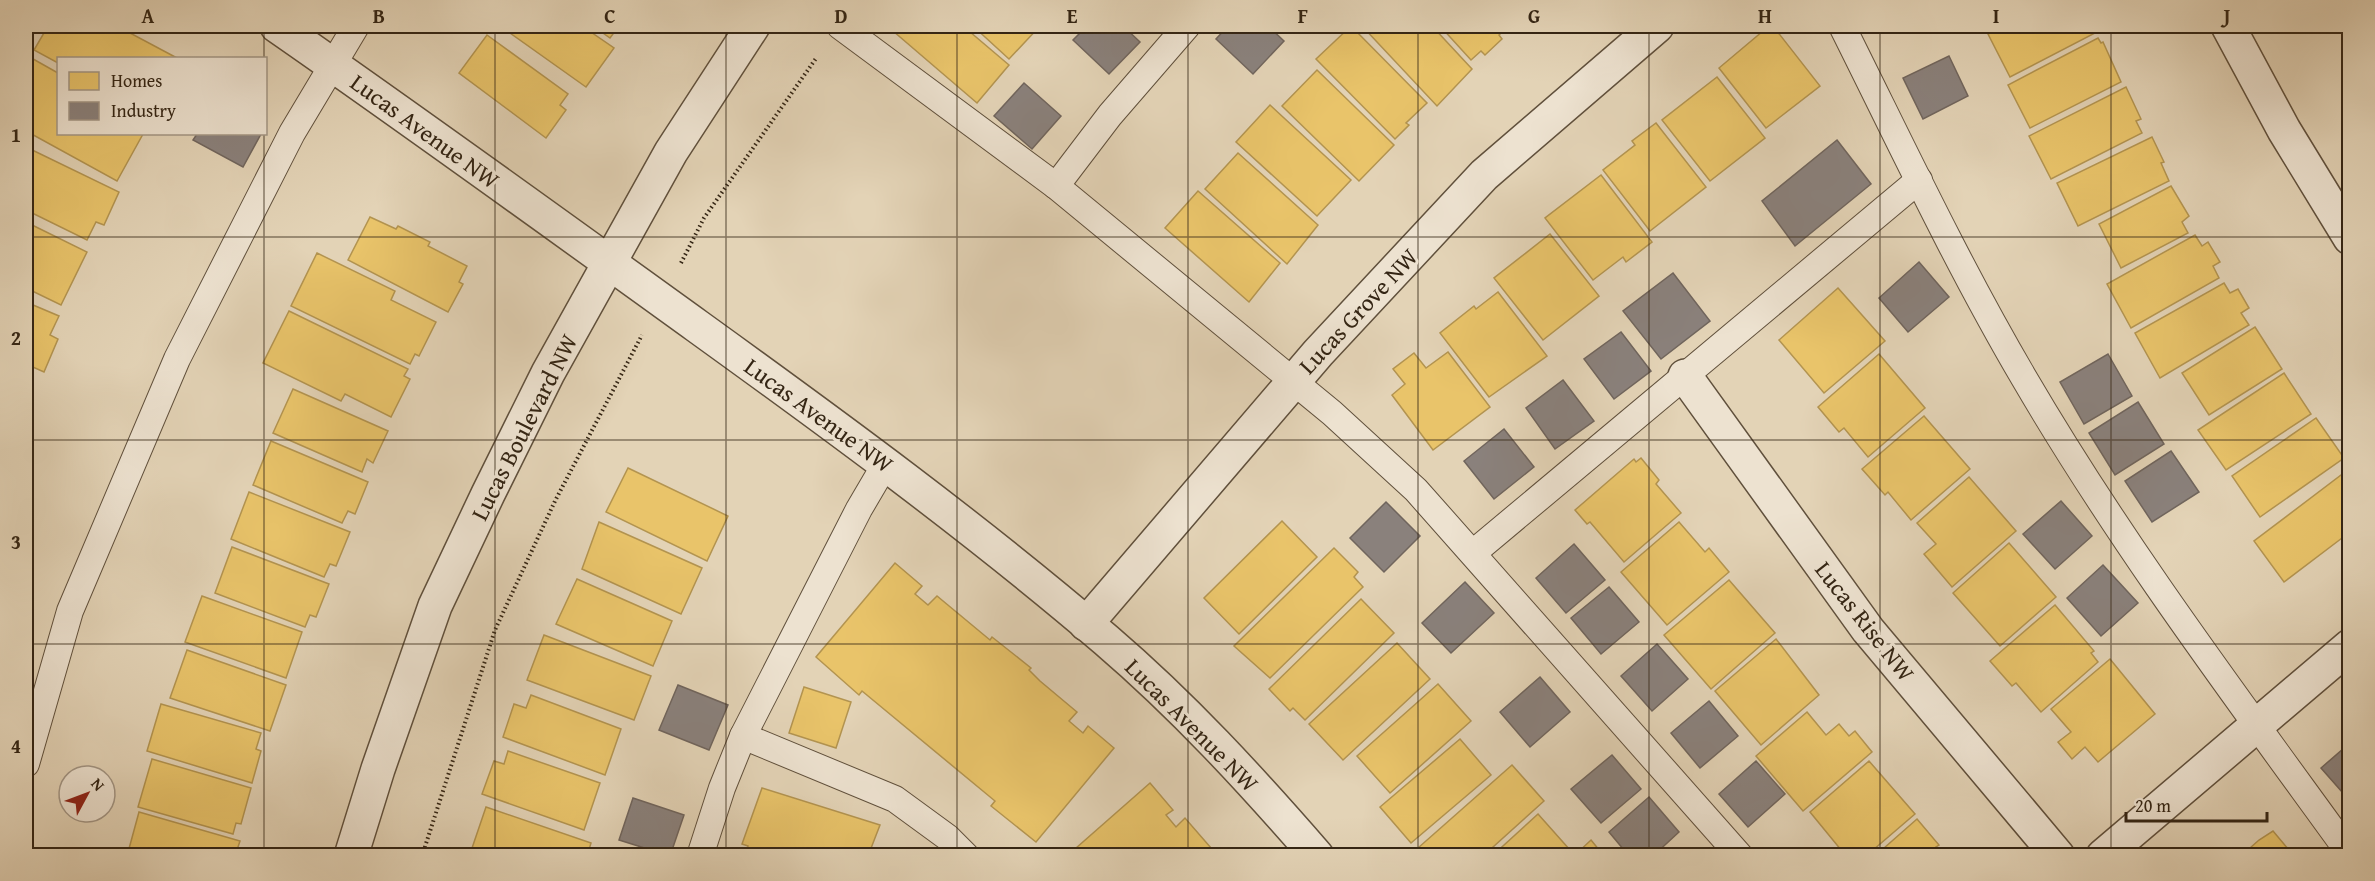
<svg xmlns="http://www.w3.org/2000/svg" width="2375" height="881" font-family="'Gentium Book Plus',serif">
	<rect width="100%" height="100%" fill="#e3d3b6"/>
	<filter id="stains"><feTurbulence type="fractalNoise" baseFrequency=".00333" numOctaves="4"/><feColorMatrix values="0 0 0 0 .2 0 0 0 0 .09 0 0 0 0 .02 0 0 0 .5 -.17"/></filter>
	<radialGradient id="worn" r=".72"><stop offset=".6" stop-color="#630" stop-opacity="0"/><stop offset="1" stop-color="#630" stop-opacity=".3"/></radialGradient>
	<g fill="#e9c46a" stroke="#b39450" stroke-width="1.5">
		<polygon points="48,26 117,26 177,58 58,58 58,63 34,50"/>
		<polygon points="505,26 582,26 614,48 586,87 503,28"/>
		<polygon points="593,26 619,26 610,38"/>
		<polygon points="898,26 963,26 1009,65 977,103 893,31"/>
		<polygon points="973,26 1040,26 1009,59"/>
		<polygon points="1351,26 1427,103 1406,123 1409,125 1395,139 1316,59"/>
		<polygon points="1362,26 1432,26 1472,69 1437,106"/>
		<polygon points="1440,26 1506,26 1507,27 1499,35 1502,39 1485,55 1481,51 1471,60"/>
		<polygon points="1769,26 1773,26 1820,86 1766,128 1719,68"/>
		<polygon points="2004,26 2094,26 2097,32 2010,77 1988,34"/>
		<polygon points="487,35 568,94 560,105 566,110 546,138 459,73"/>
		<polygon points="2098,38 2101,43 2103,42 2121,82 2030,128 2008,85"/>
		<polygon points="26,55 58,73 58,134 143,134 117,181 26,131"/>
		<polygon points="1317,70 1394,145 1359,181 1282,106"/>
		<polygon points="1717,77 1765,138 1710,181 1662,120"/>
		<polygon points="2126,87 2141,119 2136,121 2142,133 2051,179 2029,136"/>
		<polygon points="1270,105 1351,180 1317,216 1236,142"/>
		<polygon points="1656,123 1706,187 1650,231 1603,170 1635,145 1632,141"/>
		<polygon points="2152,137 2164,162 2161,163 2169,181 2078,226 2057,183"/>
		<polygon points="26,147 119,192 104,225 96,222 87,240 26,210"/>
		<polygon points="1238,153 1318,225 1287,264 1205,189"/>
		<polygon points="1601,175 1652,242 1626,262 1623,257 1593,280 1545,218"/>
		<polygon points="2171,186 2189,216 2182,222 2188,233 2121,268 2099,224"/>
		<polygon points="1198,191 1280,263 1249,302 1165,228"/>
		<polygon points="370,217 396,229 398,226 430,242 428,246 467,266 459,282 463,284 448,312 348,260"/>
		<polygon points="26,222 87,252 61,305 26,288"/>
		<polygon points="1550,234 1599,296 1543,340 1494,278"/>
		<polygon points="2195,235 2202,246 2208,242 2220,262 2213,266 2219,278 2131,328 2107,284"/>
		<polygon points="317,253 395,291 391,300 436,322 419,356 415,354 410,364 291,306"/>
		<polygon points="2224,283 2230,293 2238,289 2249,308 2241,313 2249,325 2160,378 2135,333"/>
		<polygon points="1838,288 1885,341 1824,393 1779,340"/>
		<polygon points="1498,292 1547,356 1489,397 1440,333 1474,306 1476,309"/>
		<polygon points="26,302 59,316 50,335 58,339 44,372 26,364"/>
		<polygon points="289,311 408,369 404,376 410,379 391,417 345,394 341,401 263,363"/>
		<polygon points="2255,327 2282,369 2209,415 2182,373"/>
		<polygon points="1448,352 1490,407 1433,450 1392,395 1405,384 1393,369 1414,353 1426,368"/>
		<polygon points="1879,354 1925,408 1868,457 1844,428 1839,432 1818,407"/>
		<polygon points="2284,373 2311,414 2226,470 2198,430"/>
		<polygon points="293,389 388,431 373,463 367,459 362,472 273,433"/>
		<polygon points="1924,416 1970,469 1911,520 1888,492 1885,495 1862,469"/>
		<polygon points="2316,418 2344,458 2260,517 2232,476"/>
		<polygon points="271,441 368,482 355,514 348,511 342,523 253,485"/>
		<polygon points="1641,458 1659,480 1656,484 1681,513 1624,562 1590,522 1587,524 1575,510 1634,459 1636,462"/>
		<polygon points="628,468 728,516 707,561 606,512"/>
		<polygon points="2345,472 2350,478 2350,532 2284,582 2254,541"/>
		<polygon points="1969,477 2016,531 1952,587 1924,554 1936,544 1917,523"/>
		<polygon points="249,492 350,532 336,566 330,564 324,577 231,539"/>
		<polygon points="1282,521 1317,557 1239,634 1204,598"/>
		<polygon points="599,522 702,568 681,614 582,569"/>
		<polygon points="1679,522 1705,552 1709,548 1729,572 1667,625 1621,572"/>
		<polygon points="2009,543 2056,597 2000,646 1953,593"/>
		<polygon points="232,547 329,584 316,617 310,615 305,627 215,593"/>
		<polygon points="1334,548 1358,572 1354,577 1363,587 1270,678 1234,646"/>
		<polygon points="895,563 922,586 915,594 928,605 937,596 990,640 992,637 1031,668 1029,670 1040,681 1077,712 1069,721 1083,733 1088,726 1114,748 1036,842 991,806 995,801 862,691 859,695 816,657"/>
		<polygon points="577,579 672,621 653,666 556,624"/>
		<polygon points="1729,580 1775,633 1711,689 1664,635"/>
		<polygon points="202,596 302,632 286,678 185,642"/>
		<polygon points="1361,599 1394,633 1305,720 1293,708 1290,711 1269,689"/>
		<polygon points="2055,605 2094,651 2091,653 2098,662 2041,712 2016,683 2012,686 1990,661"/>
		<polygon points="544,635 651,676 634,720 527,680"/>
		<polygon points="1776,639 1819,695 1761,745 1715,691"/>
		<polygon points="1397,643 1430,679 1343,760 1309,724"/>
		<polygon points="187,650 286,685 270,731 170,698"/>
		<polygon points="2110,659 2155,714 2098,762 2085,747 2072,759 2058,742 2071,732 2051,709"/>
		<polygon points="1438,684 1471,721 1390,793 1357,756"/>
		<polygon points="804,687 851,702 836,748 789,733"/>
		<polygon points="531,695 621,729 605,775 503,737 514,704 526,708"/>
		<polygon points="161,704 261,733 256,749 261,751 252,783 147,751"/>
		<polygon points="1807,712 1826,735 1839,724 1849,736 1855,731 1872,752 1803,811 1756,756"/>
		<polygon points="1460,739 1491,775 1411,843 1380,807"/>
		<polygon points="508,751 600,783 584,830 482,794 494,761 504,764"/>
		<polygon points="152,759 251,788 241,824 236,823 233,834 138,807"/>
		<polygon points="1869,761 1915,814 1866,856 1846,856 1810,812"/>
		<polygon points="1512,765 1544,801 1483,856 1425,856 1418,848"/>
		<polygon points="1150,783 1173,810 1166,815 1176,827 1185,818 1218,856 1067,856"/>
		<polygon points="762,788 880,825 868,856 745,856 748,846 742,844"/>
		<polygon points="486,807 591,843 587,856 470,854"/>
		<polygon points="139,812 240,841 235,856 127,856"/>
		<polygon points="1538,814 1570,850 1564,856 1492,856"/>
		<polygon points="1917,819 1939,845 1936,847 1943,856 1875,856"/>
		<polygon points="2273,831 2294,856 2241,856 2259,840"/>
		<polygon points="1591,840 1604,856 1574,856"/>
	</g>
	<g fill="#8a817c" stroke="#70655d" stroke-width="1.5">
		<polygon points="1087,26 1123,26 1140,42 1109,74 1073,40"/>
		<polygon points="1228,26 1268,26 1284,41 1253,74 1216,39"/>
		<polygon points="1949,56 1968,96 1923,119 1903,78"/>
		<polygon points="1024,83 1061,116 1032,149 994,116"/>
		<polygon points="197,134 261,134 243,167 193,140"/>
		<polygon points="1837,140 1871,184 1795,246 1762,201"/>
		<polygon points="1919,262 1949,297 1908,332 1879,298"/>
		<polygon points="1673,273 1710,321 1661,359 1623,311"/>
		<polygon points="1621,332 1651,371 1614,399 1584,359"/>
		<polygon points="2108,354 2132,396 2084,424 2060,382"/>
		<polygon points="1563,380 1594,421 1555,449 1526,408"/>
		<polygon points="2138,402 2164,444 2115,475 2089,433"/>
		<polygon points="1504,429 1534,467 1494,499 1464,461"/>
		<polygon points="2171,451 2199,492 2152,522 2125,481"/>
		<polygon points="2061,501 2092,536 2055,569 2023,534"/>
		<polygon points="1386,502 1420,536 1384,572 1350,538"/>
		<polygon points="1574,544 1605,580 1566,613 1536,578"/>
		<polygon points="2103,565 2138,603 2101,636 2067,598"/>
		<polygon points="1465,582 1494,613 1451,653 1422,623"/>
		<polygon points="1609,587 1639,622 1601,654 1571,618"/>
		<polygon points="1657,644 1688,679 1652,711 1621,676"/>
		<polygon points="1540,677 1570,712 1530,747 1500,712"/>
		<polygon points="678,685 728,705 709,750 659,730"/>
		<polygon points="1709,701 1738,736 1700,768 1671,733"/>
		<polygon points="2350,743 2350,801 2321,768"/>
		<polygon points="1612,755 1641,789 1601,823 1571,789"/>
		<polygon points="1756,761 1785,794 1748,827 1719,794"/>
		<polygon points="1649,797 1679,832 1653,856 1629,856 1609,832"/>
		<polygon points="633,798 684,815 670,856 619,840"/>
	</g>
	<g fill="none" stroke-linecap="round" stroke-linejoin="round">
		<defs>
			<g id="lane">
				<polyline points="840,26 1056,186 1332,413 1416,490 1740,856"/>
				<path d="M 1842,26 C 1901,144 1957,264 2024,378 C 2121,544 2237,698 2350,854"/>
				<polyline points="1056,186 1110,115 1187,26"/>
				<polyline points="1473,553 1919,180"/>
				<polyline points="743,736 895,799 947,837 966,856"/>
				<polyline points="26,764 70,611 177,359 292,133 356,26"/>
				<polyline points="700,856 722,788 743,736 859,509 886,463"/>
			</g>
			<g id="street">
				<path d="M 277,26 C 418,124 557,225 697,326 C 837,427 975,528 1106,640 C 1183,706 1251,780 1317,856"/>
				<polyline points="2228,26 2284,130 2350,238"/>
				<polyline points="1685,376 1868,630 2058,856"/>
				<polyline points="1086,624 1318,353 1484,175 1657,26"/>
				<polyline points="351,856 378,769 435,606 488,494 548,373 671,152 753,26"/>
				<polyline points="2103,856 2350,646"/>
			</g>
		</defs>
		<use href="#lane" stroke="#60503c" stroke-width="28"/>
		<use href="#street" stroke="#60503c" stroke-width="36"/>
		<g stroke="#342514" stroke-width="4" stroke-dasharray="1.5 3" stroke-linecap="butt">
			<polyline points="681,263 704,218 817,57"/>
			<polyline points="422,856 495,630 555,501 642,335"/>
		</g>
		<use href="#lane" stroke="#ede2d0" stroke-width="26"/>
		<use href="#street" stroke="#ede2d0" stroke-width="33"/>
	</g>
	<path fill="none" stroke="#342514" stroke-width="1.5" stroke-opacity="0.55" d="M 264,26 L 264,58M 495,26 L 495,856M 726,26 L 726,856M 957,26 L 957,856M 1188,26 L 1188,856M 1418,26 L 1418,856M 1649,26 L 1649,856M 1880,26 L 1880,856M 2111,26 L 2111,856M 264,134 L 264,856M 26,237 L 2350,237M 26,440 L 2350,440M 26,644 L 2350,644"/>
	<g text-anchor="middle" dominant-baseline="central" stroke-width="6" stroke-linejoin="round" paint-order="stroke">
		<g font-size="24" fill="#342514" stroke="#ede2d0">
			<text transform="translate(425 131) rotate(36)">Lucas Avenue NW</text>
			<text transform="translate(1358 311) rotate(-47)">Lucas Grove NW</text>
			<text transform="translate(819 415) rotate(36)">Lucas Avenue NW</text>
			<text transform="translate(524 427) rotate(-63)">Lucas Boulevard NW</text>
			<text transform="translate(1865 621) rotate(52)">Lucas Rise NW</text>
			<text transform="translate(1192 725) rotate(45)">Lucas Avenue NW</text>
		</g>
	</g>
	<rect width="2375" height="881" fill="none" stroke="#e3d3b6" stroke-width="66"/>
	<rect x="57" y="57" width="210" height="78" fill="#ede2d0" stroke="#a39685" stroke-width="1.5"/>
	<rect x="69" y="72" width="30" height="18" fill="#e9c46a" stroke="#a39685" stroke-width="1.5"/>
	<text x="111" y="87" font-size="18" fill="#342514">Homes</text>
	<rect x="69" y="102" width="30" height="18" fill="#8a817c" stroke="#a39685" stroke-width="1.5"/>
	<text x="111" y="117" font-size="18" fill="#342514">Industry</text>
	<g transform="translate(87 794) rotate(49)"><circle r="28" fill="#ede2d0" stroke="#a39685" stroke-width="1.5"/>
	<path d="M0-4.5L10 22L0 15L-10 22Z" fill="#8f2418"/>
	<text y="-9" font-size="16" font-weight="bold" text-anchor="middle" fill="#342514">N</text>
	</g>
	<path d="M2126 812v9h141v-9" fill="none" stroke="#342514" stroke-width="3"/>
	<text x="2135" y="812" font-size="18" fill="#342514" stroke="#ede2d0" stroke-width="4.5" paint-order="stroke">20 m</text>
	<rect x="33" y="33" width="2309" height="815" fill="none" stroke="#342514" stroke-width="2"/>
	<g font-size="20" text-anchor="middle" font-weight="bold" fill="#342514">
		<text x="148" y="23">A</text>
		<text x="379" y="23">B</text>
		<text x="610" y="23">C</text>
		<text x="841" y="23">D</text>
		<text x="1072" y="23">E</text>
		<text x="1303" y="23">F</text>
		<text x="1534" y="23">G</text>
		<text x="1765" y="23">H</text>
		<text x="1996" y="23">I</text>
		<text x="2227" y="23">J</text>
		<text x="16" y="142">1</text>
		<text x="16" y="345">2</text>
		<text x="16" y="549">3</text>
		<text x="16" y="753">4</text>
	</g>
	<rect width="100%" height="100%" filter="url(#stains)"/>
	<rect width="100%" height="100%" fill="url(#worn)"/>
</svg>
